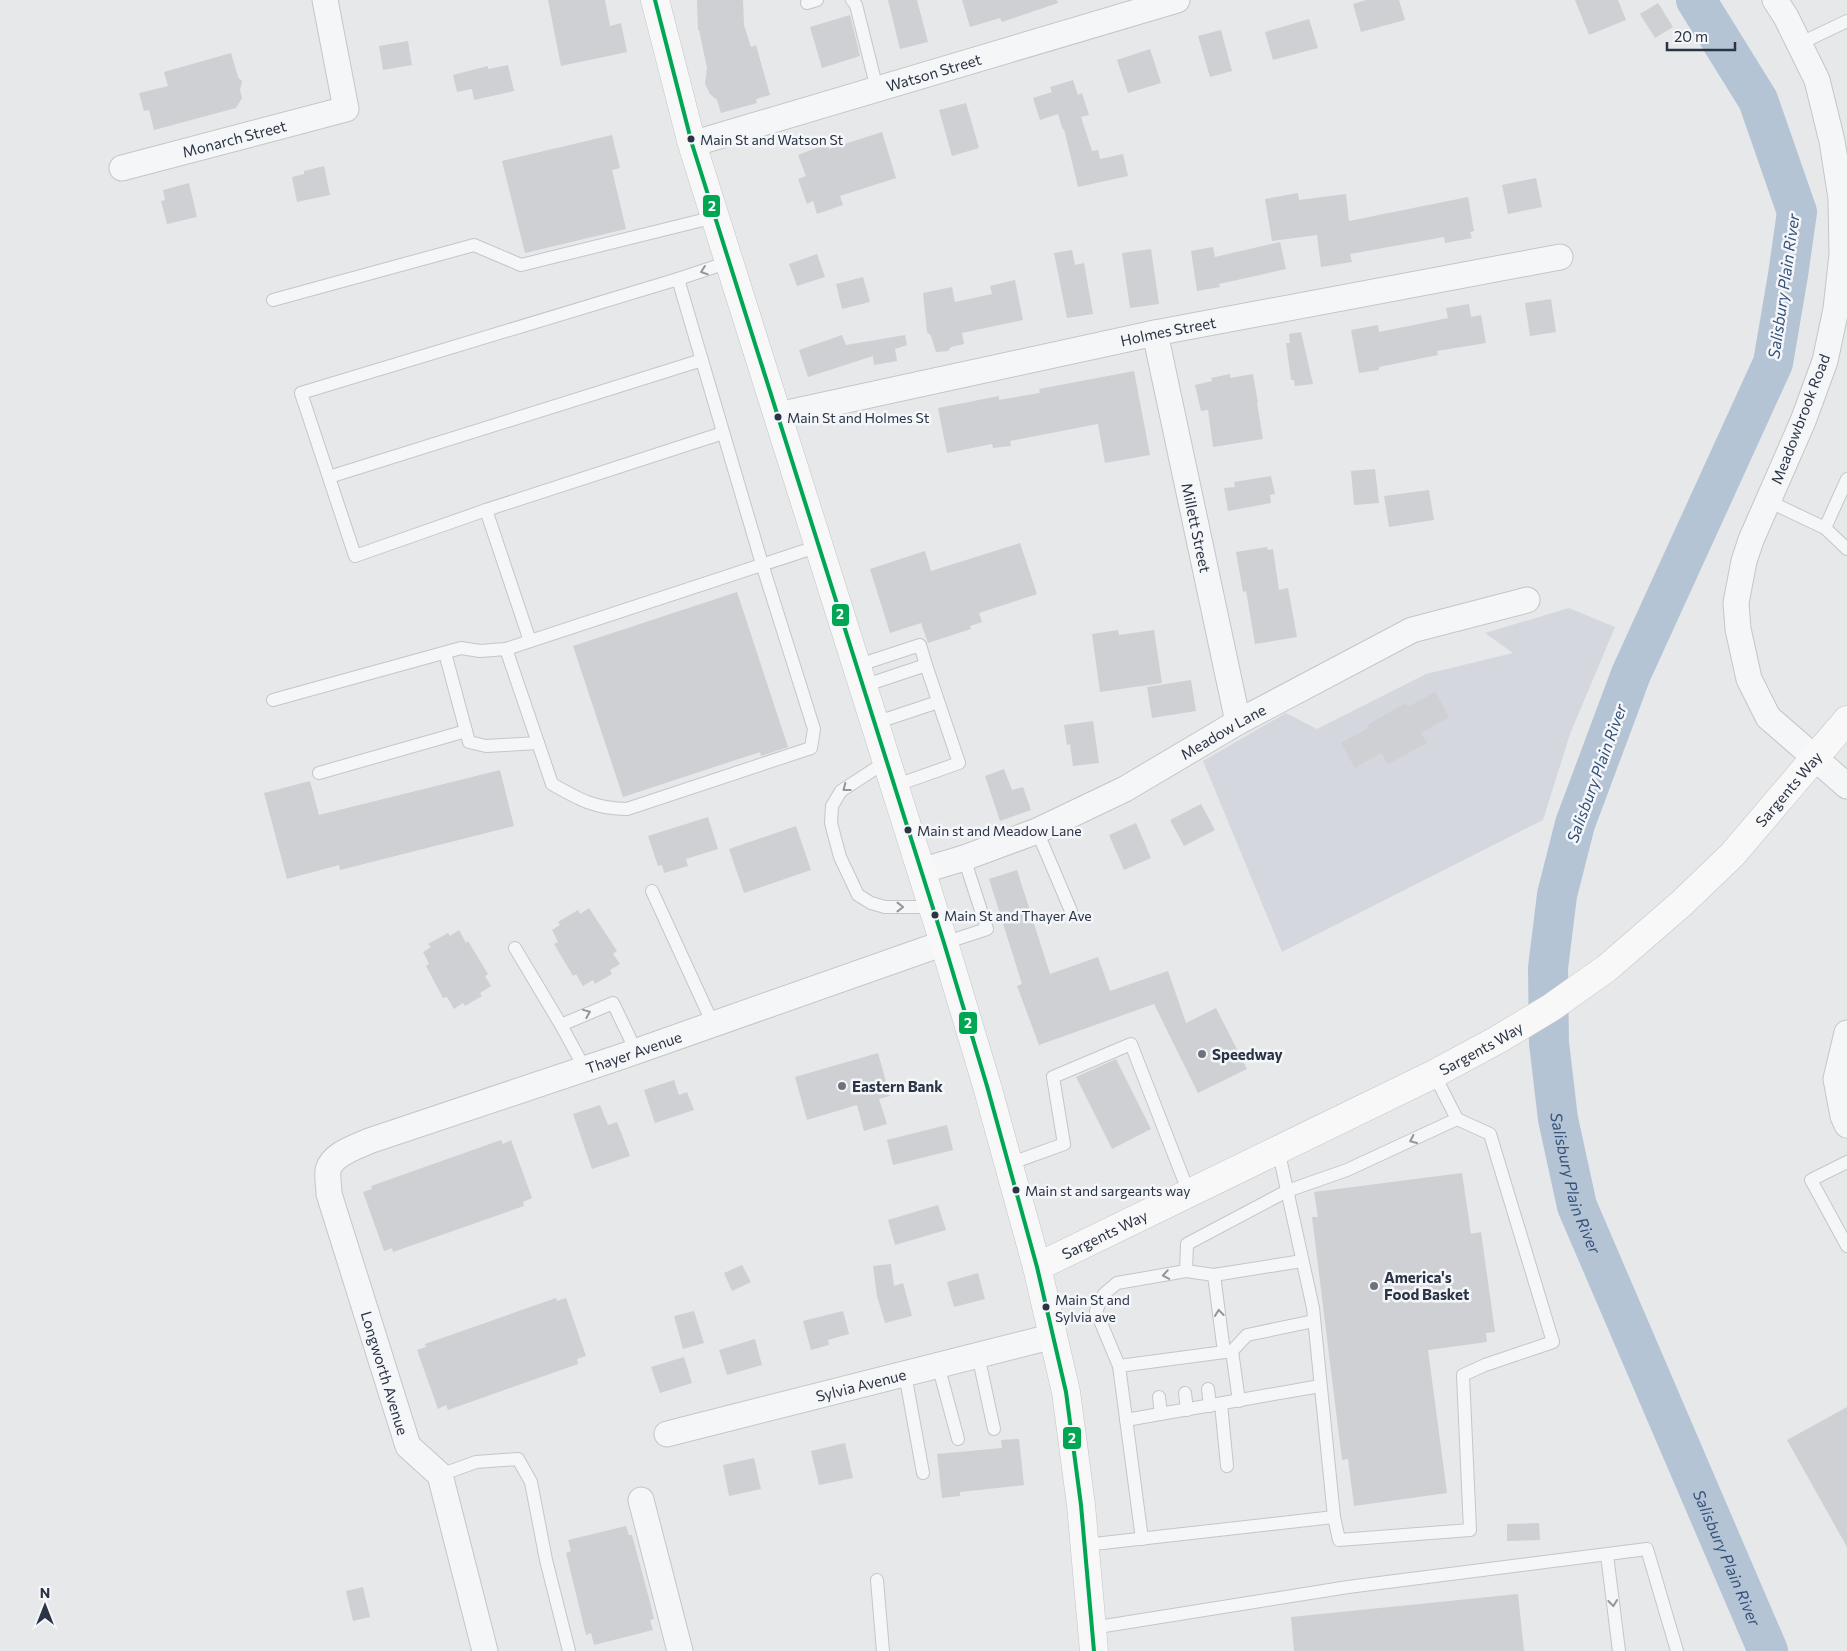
<svg xmlns="http://www.w3.org/2000/svg" width="1847" height="1651" font-family="Commissioner,sans-serif">
	<rect width="100%" height="100%" fill="#e6e8ea"/>
	<polygon fill="#d4d7dd" points="1569,608 1615,627 1570,734 1543,820 1282,952 1203,761 1286,713 1317,729 1426,674 1513,653 1485,633"/>
	<g fill="none" stroke-linecap="round" stroke-linejoin="round">
		<path stroke="#b4c4d5" stroke-width="40" id="s1" d="M 1696,0 L 1758,100 L 1797,212 L 1788,275 L 1773,363 L 1631,674 L 1575,824 L 1557,895 L 1548,968 L 1549,1043 L 1558,1119 L 1577,1206 L 1768,1651"/>
	</g>
	<g fill="#ced0d3">
		<polygon points="548,0 605,0 610,26 621,23 627,52 561,66"/>
		<polygon points="697,0 743,0 744,25 751,47 756,45 770,95 756,99 757,103 721,113 717,100 710,94 705,84 707,68 699,30 698,30"/>
		<polygon points="888,0 917,0 928,42 900,49"/>
		<polygon points="962,0 1057,0 1058,3 1002,22 1000,18 970,27"/>
		<polygon points="1366,0 1399,0 1405,20 1361,32 1353,4"/>
		<polygon points="1575,0 1618,0 1626,20 1589,35"/>
		<polygon points="1658,3 1673,27 1655,38 1640,14"/>
		<polygon points="850,15 860,56 822,68 810,27"/>
		<polygon points="1309,19 1318,48 1273,60 1265,32"/>
		<polygon points="1221,30 1232,71 1210,77 1198,36"/>
		<polygon points="408,41 412,65 383,70 379,46"/>
		<polygon points="1150,49 1161,83 1128,93 1117,60"/>
		<polygon points="231,53 238,77 242,81 240,90 242,98 236,108 154,130 149,110 144,111 139,93 168,86 164,72"/>
		<polygon points="508,65 514,91 474,100 472,89 457,92 453,75 488,66 488,69"/>
		<polygon points="1073,80 1078,95 1082,93 1089,115 1081,117 1092,151 1098,150 1100,159 1123,154 1128,176 1078,187 1064,129 1063,130 1058,114 1040,120 1033,98 1052,92 1050,87"/>
		<polygon points="966,103 979,148 952,156 939,110"/>
		<polygon points="882,132 896,178 840,196 843,205 817,214 813,201 807,204 798,179 806,176 798,155 827,144 829,149"/>
		<polygon points="612,135 620,168 612,170 626,229 525,253 502,161"/>
		<polygon points="324,166 330,195 297,202 292,177 304,174 304,171"/>
		<polygon points="1536,178 1542,207 1508,214 1502,185"/>
		<polygon points="189,183 197,217 167,224 161,201 165,200 163,190"/>
		<polygon points="1298,193 1299,200 1346,194 1349,221 1468,197 1474,231 1470,232 1472,238 1445,243 1444,237 1350,254 1352,262 1321,267 1317,235 1272,241 1265,199"/>
		<polygon points="1280,242 1286,269 1219,284 1220,287 1197,291 1191,251 1213,247 1215,257"/>
		<polygon points="1151,249 1159,304 1130,308 1122,253"/>
		<polygon points="1072,250 1075,265 1084,263 1093,314 1067,318 1054,253"/>
		<polygon points="817,254 825,277 797,286 789,264"/>
		<polygon points="863,277 870,302 842,309 836,284"/>
		<polygon points="1015,280 1023,320 962,333 964,344 951,347 948,351 936,352 931,336 927,332 923,293 952,287 955,302 992,294 990,286"/>
		<polygon points="1551,299 1556,332 1530,336 1525,303"/>
		<polygon points="1469,304 1471,317 1481,315 1486,343 1437,351 1438,355 1379,367 1379,370 1359,373 1351,330 1378,325 1379,332 1448,318 1446,308"/>
		<polygon points="1301,332 1313,384 1295,386 1294,380 1291,380 1286,343 1290,343 1289,334"/>
		<polygon points="842,335 846,345 905,335 907,345 895,349 897,361 874,365 873,356 808,377 799,350"/>
		<polygon points="1134,371 1150,455 1105,463 1098,424 1010,441 1011,446 993,448 992,444 947,453 938,408 999,396 999,400 1040,393 1039,389"/>
		<polygon points="1230,374 1230,378 1253,374 1258,403 1257,403 1263,439 1213,447 1208,410 1201,411 1195,385 1212,381 1211,378"/>
		<polygon points="1375,469 1379,503 1354,505 1351,471"/>
		<polygon points="1271,476 1275,494 1270,495 1271,503 1228,511 1224,488 1235,487 1234,482"/>
		<polygon points="1429,490 1434,520 1389,527 1384,496"/>
		<polygon points="1020,543 1037,594 979,613 982,622 970,626 971,629 928,643 921,623 890,633 870,569 925,551 931,571"/>
		<polygon points="1267,547 1268,550 1273,549 1279,590 1288,588 1297,637 1255,644 1246,591 1243,592 1236,552"/>
		<polygon points="737,592 788,747 761,756 760,752 623,797 573,646"/>
		<polygon points="1118,630 1119,635 1154,630 1162,683 1100,692 1092,634"/>
		<polygon points="1191,680 1196,711 1152,718 1147,687"/>
		<polygon points="1435,692 1449,717 1421,733 1427,743 1388,764 1381,753 1355,768 1341,743 1368,728 1367,725 1406,703 1408,707"/>
		<polygon points="1093,721 1099,763 1073,766 1070,744 1067,745 1064,725"/>
		<polygon points="1004,769 1012,790 1023,787 1031,810 1000,821 985,776"/>
		<polygon points="500,770 514,826 340,870 339,865 287,879 264,793 310,781 319,815"/>
		<polygon points="1201,804 1215,830 1184,846 1170,820"/>
		<polygon points="708,817 718,849 686,859 688,866 664,873 662,865 658,866 648,836"/>
		<polygon points="1136,823 1151,858 1124,870 1109,835"/>
		<polygon points="796,826 811,870 744,893 729,849"/>
		<polygon points="1017,870 1050,974 1098,957 1110,991 1168,971 1186,1023 1216,1008 1247,1069 1198,1093 1154,1004 1039,1045 1017,986 1022,984 989,879"/>
		<polygon points="589,908 617,951 613,954 620,964 610,970 612,974 595,984 593,980 583,986 576,974 573,976 554,944 558,942 552,930 560,925 558,922 578,910 580,914"/>
		<polygon points="459,930 466,943 468,941 488,974 485,976 491,986 480,993 482,996 465,1006 463,1003 454,1009 447,997 443,998 426,966 429,964 423,952 431,947 428,944 448,933 450,936"/>
		<polygon points="878,1053 890,1096 879,1099 887,1124 864,1131 857,1105 807,1120 795,1077"/>
		<polygon points="1116,1059 1151,1129 1112,1149 1076,1077"/>
		<polygon points="674,1080 679,1095 687,1092 694,1110 655,1123 644,1090"/>
		<polygon points="600,1105 608,1125 617,1122 630,1156 592,1169 573,1114"/>
		<polygon points="947,1125 953,1150 893,1165 887,1140"/>
		<polygon points="501,1140 503,1144 511,1140 532,1198 523,1202 524,1206 393,1252 392,1248 384,1251 363,1192 372,1189 371,1186"/>
		<polygon points="1462,1173 1471,1234 1481,1232 1495,1332 1486,1333 1487,1342 1428,1350 1447,1493 1354,1506 1348,1459 1342,1460 1312,1217 1318,1217 1314,1192"/>
		<polygon points="938,1205 946,1230 895,1245 888,1220"/>
		<polygon points="891,1264 894,1286 903,1283 912,1316 885,1323 877,1296 873,1266"/>
		<polygon points="742,1265 751,1282 732,1291 724,1273"/>
		<polygon points="978,1273 985,1299 954,1307 947,1282"/>
		<polygon points="556,1298 557,1301 566,1298 586,1356 577,1359 578,1364 448,1410 446,1405 438,1409 417,1350 426,1347 425,1344"/>
		<polygon points="694,1311 704,1343 683,1349 674,1316"/>
		<polygon points="843,1311 849,1334 828,1340 829,1345 811,1350 803,1321"/>
		<polygon points="755,1339 762,1365 727,1375 719,1350"/>
		<polygon points="684,1357 692,1383 660,1393 651,1367"/>
		<polygon points="1847,1407 1847,1547 1787,1440"/>
		<polygon points="1019,1439 1024,1485 960,1492 960,1496 942,1498 937,1454 1002,1448 1001,1440"/>
		<polygon points="845,1443 853,1478 819,1485 811,1451"/>
		<polygon points="754,1458 761,1489 729,1496 723,1465"/>
		<polygon points="1539,1523 1540,1540 1507,1541 1507,1524"/>
		<polygon points="626,1526 629,1535 632,1535 650,1602 654,1619 650,1620 653,1630 594,1645 591,1633 586,1635 566,1553 571,1551 568,1540"/>
		<polygon points="363,1587 370,1617 353,1621 346,1591"/>
		<polygon points="1518,1594 1524,1651 1294,1651 1291,1617"/>
	</g>
	<g fill="none" stroke-linecap="round" stroke-linejoin="round">
		<defs>
			<g id="service">
				<polyline points="852,0 856,5 877,89"/>
				<polyline points="807,3 817,0"/>
				<polyline points="1799,44 1847,21"/>
				<polyline points="678,279 729,262"/>
				<polyline points="273,300 474,245 521,265 715,217"/>
				<polyline points="329,477 702,360"/>
				<polyline points="1768,501 1825,528 1847,479"/>
				<path d="M 486,510 L 355,556 L 301,393 L 678,279 L 762,564 L 814,729 L 811,748 L 627,809 C 596,809 578,799 552,784 L 506,649"/>
				<polyline points="1825,528 1847,549"/>
				<polyline points="530,641 486,510 723,433"/>
				<polyline points="445,653 469,742 486,746 538,743"/>
				<polyline points="856,666 920,645 926,665"/>
				<polyline points="863,686 926,665 959,763 894,786"/>
				<polyline points="273,700 461,648 480,651 506,649 819,546"/>
				<polyline points="875,723 938,702"/>
				<polyline points="887,761 841,791 832,806 831,823 840,857 858,895 871,903 885,907 933,907"/>
				<polyline points="319,773 466,731"/>
				<polyline points="1037,831 1071,911"/>
				<polyline points="652,891 713,1024"/>
				<polyline points="944,943 987,929 964,858"/>
				<polyline points="515,948 561,1025 585,1069"/>
				<polyline points="561,1025 613,1003 636,1051"/>
				<polyline points="1847,1162 1811,1180 1847,1246"/>
				<polyline points="1009,1164 1064,1144 1053,1077 1131,1044 1189,1193"/>
				<polyline points="1186,1271 1187,1244 1287,1191 1347,1170 1457,1119"/>
				<polyline points="1214,1275 1224,1352"/>
				<polyline points="1232,1351 1239,1401"/>
				<polyline points="978,1355 994,1429"/>
				<polyline points="938,1365 958,1439"/>
				<polyline points="1119,1366 1096,1311 1104,1294 1117,1283 1186,1271 1214,1275 1302,1261"/>
				<polyline points="905,1374 923,1473"/>
				<polyline points="1208,1389 1210,1406"/>
				<polyline points="1185,1393 1187,1410"/>
				<polyline points="1159,1397 1161,1414"/>
				<polyline points="1221,1404 1227,1466"/>
				<polyline points="1126,1420 1320,1386"/>
				<polyline points="440,1475 476,1462 518,1459 531,1482 546,1560 569,1651"/>
				<polyline points="1334,1517 1339,1540 1470,1530 1463,1375 1485,1365 1553,1342 1490,1134 1457,1119 1434,1074"/>
				<polyline points="1142,1539 1119,1366 1232,1351 1247,1335 1314,1321"/>
				<polyline points="1085,1545 1334,1517 1313,1308 1278,1149"/>
				<polyline points="1607,1555 1619,1651"/>
				<polyline points="877,1580 883,1651"/>
				<polyline points="1092,1628 1348,1587 1647,1549 1677,1651"/>
			</g>
			<g id="minor">
				<polyline points="1775,0 1786,17 1817,80 1832,141 1841,198 1842,255 1836,309 1825,361 1803,421 1751,540 1744,561 1736,603 1738,629 1749,679 1768,717 1847,786"/>
				<path id="s2" d="M 692,144 L 1177,0"/>
				<path id="s3" d="M 122,168 L 346,109 L 325,0"/>
				<path id="s4" d="M 1155,333 L 1238,722"/>
				<path id="s5" d="M 778,415 L 1155,333 L 1560,257"/>
				<path id="s6" d="M 921,871 L 964,858 L 1037,831 L 1125,789 L 1238,722 L 1412,630 L 1527,600"/>
				<polyline points="1847,1033 1836,1079 1843,1116 1847,1125"/>
				<path id="s7" d="M 667,1434 L 1054,1336"/>
				<polyline points="641,1500 680,1651"/>
				<path id="s8" d="M 485,1651 L 440,1475 L 408,1446 L 329,1194 C 329,1187 327,1177 328,1170 C 332,1154 356,1147 369,1141 L 623,1056 L 944,943"/>
			</g>
			<g id="secondary">
				<path id="s9" d="M 1037,1267 L 1434,1074 L 1497,1040 L 1552,1007 L 1607,968 L 1682,903 L 1732,855 L 1847,720"/>
			</g>
			<polyline id="primary" points="655,0 692,144 944,943 987,1086 1037,1267 1066,1392 1081,1505 1094,1651"/>
		</defs>
		<use href="#service" stroke="#c4c6c8" stroke-width="14"/>
		<use href="#minor" stroke="#c4c6c8" stroke-width="27"/>
		<use href="#secondary" stroke="#c4c6c8" stroke-width="29"/>
		<use href="#primary" stroke="#c2c5c8" stroke-width="29"/>
		<use href="#service" stroke="#f5f6f7" stroke-width="12"/>
		<use href="#minor" stroke="#f5f6f7" stroke-width="25"/>
		<use href="#secondary" stroke="#f8f8f8" stroke-width="28"/>
		<use href="#primary" stroke="#f8f8f8" stroke-width="28"/>
		<defs>
			<polyline id="bus-1" points="655,0 692,144 944,943 987,1086 1037,1267 1066,1392 1081,1505 1094,1651"/>
		</defs>
		<use href="#bus-1" stroke="#f4f6f9" stroke-width="8"/>
		<use href="#bus-1" stroke="#00a651" stroke-width="4"/>
	</g>
	<defs><path id="oneway-chevron" d="M-2-3.5L2.5 0L-2 3.5" fill="none" stroke-width="1.6" stroke-linecap="round" stroke-linejoin="round" transform="scale(1.25)"/></defs>
	<g stroke="#90959e">
		<use href="#oneway-chevron" transform="translate(704 271) rotate(161)"/>
		<use href="#oneway-chevron" transform="translate(846 788) rotate(143)"/>
		<use href="#oneway-chevron" transform="translate(900 907)"/>
		<use href="#oneway-chevron" transform="translate(587 1013) rotate(-22)"/>
		<use href="#oneway-chevron" transform="translate(1413 1140) rotate(155)"/>
		<use href="#oneway-chevron" transform="translate(1166 1275) rotate(170)"/>
		<use href="#oneway-chevron" transform="translate(1219 1313) rotate(-97)"/>
		<use href="#oneway-chevron" transform="translate(1613 1603) rotate(83)"/>
	</g>
	<g fill="#2b3445" stroke="#f4f6f9" stroke-width="2">
		<circle cx="691" cy="139" r="4.5"/>
		<circle cx="778" cy="417" r="4.5"/>
		<circle cx="908" cy="830" r="4.5"/>
		<circle cx="935" cy="915" r="4.5"/>
		<circle cx="1016" cy="1190" r="4.5"/>
		<circle cx="1046" cy="1307" r="4.5"/>
	</g>
	<g fill="#6c737f" stroke="#f4f6f9" stroke-width="2">
		<circle cx="1202" cy="1054" r="5"/>
		<circle cx="842" cy="1086" r="5"/>
		<circle cx="1374" cy="1286" r="5"/>
	</g>
	<g text-anchor="middle" dominant-baseline="central" stroke-width="5" stroke-linejoin="round" paint-order="stroke">
		<g font-size="14" fill="#2b3445" stroke="#f4f6f9" text-anchor="start">
			<text x="700" y="139">Main St and Watson St</text>
			<text x="787" y="417">Main St and Holmes St</text>
			<text x="917" y="830">Main st and Meadow Lane</text>
			<text x="944" y="915">Main St and Thayer Ave</text>
			<text x="1025" y="1190">Main st and sargeants way</text>
			<text x="1055" y="1299">Main St and<tspan x="1055" dy="17">Sylvia ave</tspan></text>
		</g>
		<g font-size="15" fill="#2b3445" stroke="#f4f6f9">
			<text stroke="none"><textPath href="#s2" startOffset="252">Watson Street</textPath></text>
			<text stroke="none"><textPath href="#s3" startOffset="116">Monarch Street</textPath></text>
			<text stroke="none"><textPath href="#s5" startOffset="399">Holmes Street</textPath></text>
			<text transform="translate(1800 419) rotate(-69)">Meadowbrook Road</text>
			<text stroke="none"><textPath href="#s4" startOffset="199">Millett Street</textPath></text>
			<text stroke="none"><textPath href="#s6" startOffset="334">Meadow Lane</textPath></text>
			<text stroke="none"><textPath href="#s9" startOffset="900">Sargents Way</textPath></text>
			<text stroke="none"><textPath href="#s9" startOffset="495">Sargents Way</textPath></text>
			<text stroke="none"><textPath href="#s8" startOffset="844">Thayer Avenue</textPath></text>
			<text stroke="none"><textPath href="#s9" startOffset="75">Sargents Way</textPath></text>
			<text transform="translate(385 1373) rotate(73)">Longworth Avenue</text>
			<text stroke="none"><textPath href="#s7" startOffset="200">Sylvia Avenue</textPath></text>
		</g>
		<g font-size="15" font-weight="bold" fill="#2b3445" stroke="#f4f6f9" text-anchor="start">
			<text x="1212" y="1054">Speedway</text>
			<text x="852" y="1086">Eastern Bank</text>
			<text x="1384" y="1277">America's<tspan x="1384" dy="17">Food Basket</tspan></text>
		</g>
		<g font-size="16" font-style="italic" fill="#34527a" stroke="#f4f6f9">
			<text transform="translate(1783 286) rotate(-82)">Salisbury Plain River</text>
			<text transform="translate(1596 773) rotate(-70)">Salisbury Plain River</text>
			<text stroke="none"><textPath href="#s1" startOffset="1256">Salisbury Plain River</textPath></text>
			<text stroke="none"><textPath href="#s1" startOffset="1661">Salisbury Plain River</textPath></text>
		</g>
	</g>
	<g stroke="#f4f6f9" stroke-width="2">
		<rect x="702" y="194" width="19" height="24" rx="5" fill="#00a651"/>
		<rect x="831" y="603" width="19" height="24" rx="5" fill="#00a651"/>
		<rect x="958" y="1011" width="20" height="24" rx="5" fill="#00a651"/>
		<rect x="1062" y="1426" width="20" height="24" rx="5" fill="#00a651"/>
	</g>
	<g font-size="14" text-anchor="middle" font-weight="bold" fill="#fff">
		<text x="712" y="211">2</text>
		<text x="840" y="619">2</text>
		<text x="968" y="1028">2</text>
		<text x="1072" y="1443">2</text>
	</g>
	<g transform="translate(45 1606)" stroke="#f4f6f9" stroke-width="4" paint-order="stroke">
	<path d="M0-4L9 19L0 12L-9 19Z" fill="#2b3445"/>
	<text y="-8" font-size="14" font-weight="bold" text-anchor="middle" fill="#2b3445">N</text>
	</g>
	<path d="M1667 42v8h68v-8" fill="none" stroke="#2b3445" stroke-width="2.5"/>
	<text x="1674" y="42" font-size="15" fill="#2b3445" stroke="#f4f6f9" stroke-width="4" paint-order="stroke">20 m</text>
</svg>
